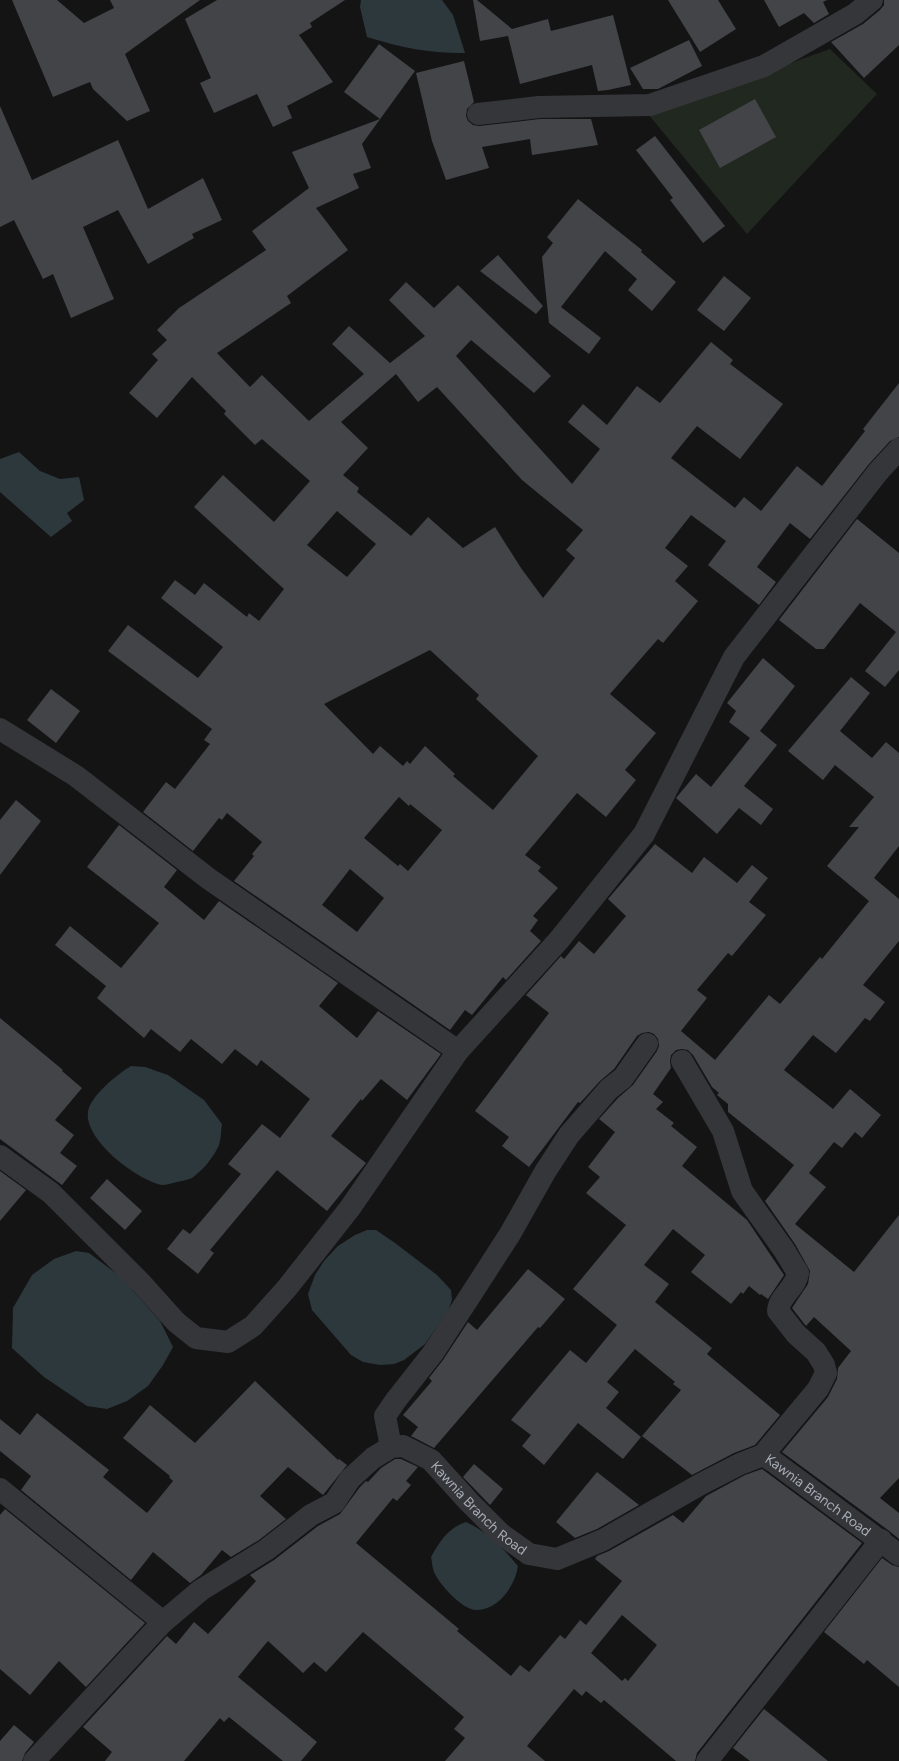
<svg xmlns="http://www.w3.org/2000/svg" width="899" height="1761" font-family="Figtree,sans-serif">
	<rect width="100%" height="100%" fill="#141415"/>
	<polygon fill="#202820" points="830,49 877,94 747,234 648,114"/>
	<g fill="#2d383d">
		<path d="M 361,0 L 442,0 L 453,15 L 465,53 C 427,53 403,48 367,37 L 360,7 Z"/>
		<polygon points="19,452 40,471 60,479 79,477 84,500 67,513 72,521 51,537 0,492 0,459"/>
		<path d="M 131,1066 L 145,1067 L 168,1075 L 204,1100 L 222,1124 C 221,1131 221,1139 219,1145 C 214,1157 202,1171 192,1178 C 188,1180 181,1181 177,1182 C 172,1183 166,1185 162,1185 C 137,1180 84,1140 88,1112 C 90,1096 118,1074 131,1066 Z"/>
		<polygon points="367,1230 376,1230 395,1243 437,1275 451,1290 452,1300 448,1311 425,1344 404,1360 394,1364 380,1365 363,1362 351,1355 312,1310 308,1294 315,1275 324,1261 338,1246 355,1235"/>
		<polygon points="76,1251 89,1253 121,1277 160,1321 173,1347 163,1365 148,1386 127,1401 107,1409 87,1406 44,1377 12,1348 13,1308 32,1275 54,1259"/>
		<path d="M 466,1522 C 488,1532 503,1548 518,1566 C 515,1586 499,1609 477,1610 C 463,1611 439,1584 434,1572 C 432,1567 432,1561 431,1557 C 440,1541 448,1528 466,1522 Z"/>
	</g>
	<g fill="#434448" fill-rule="evenodd">
		<polygon points="12,0 57,0 84,23 114,8 110,0 200,0 125,54 150,111 127,121 93,89 90,82 53,97"/>
		<polygon points="217,0 345,0 310,23 312,27 299,35 333,82 287,106 292,118 273,127 257,94 214,113 200,83 211,78 185,19"/>
		<polygon points="473,0 477,0 512,29 548,19 551,31 613,15 631,85 608,90 598,91 592,65 520,84 508,36 480,41"/>
		<polygon points="668,0 718,0 736,29 700,52"/>
		<polygon points="764,0 827,0 823,2 829,14 814,23 804,13 779,27"/>
		<polygon points="884,0 899,0 899,45 864,78 831,42 863,24 880,10 884,5"/>
		<polygon points="689,40 702,66 658,89 643,89 630,68"/>
		<path d="M 379,44 L 415,71 L 362,144 L 371,168 L 353,174 L 359,188 L 316,208 L 348,250 L 287,296 L 291,303 L 217,353 L 250,387 L 262,375 L 309,421 L 364,374 L 332,344 L 349,326 L 390,363 L 425,336 L 389,300 L 406,282 L 434,308 L 458,285 L 551,376 L 534,393 L 471,340 L 456,356 L 572,484 L 600,449 L 568,422 L 583,404 L 607,425 L 637,386 L 660,403 L 711,342 L 733,360 L 730,364 L 783,404 L 740,459 L 697,426 L 671,458 L 735,508 L 744,497 L 761,511 L 797,466 L 822,486 L 865,431 L 863,429 L 899,383 L 899,437 L 890,441 L 869,464 L 810,539 L 790,523 L 757,567 L 776,582 L 759,605 L 708,565 L 726,541 L 691,515 L 665,548 L 688,566 L 675,581 L 698,601 L 663,643 L 658,639 L 610,694 L 656,733 L 625,770 L 636,780 L 606,817 L 577,793 L 525,855 L 541,867 L 538,871 L 558,888 L 533,916 L 538,920 L 530,931 L 541,941 L 506,980 L 503,977 L 472,1015 L 465,1010 L 450,1030 L 234,881 L 254,856 L 252,854 L 262,842 L 227,813 L 222,820 L 219,818 L 193,851 L 143,812 L 166,782 L 175,789 L 210,744 L 204,740 L 212,729 L 108,651 L 128,625 L 198,678 L 223,647 L 161,598 L 175,580 L 195,595 L 204,583 L 247,617 L 249,613 L 259,621 L 284,589 L 194,507 L 223,475 L 274,522 L 310,481 L 262,439 L 255,445 L 224,414 L 226,411 L 192,377 L 157,418 L 129,393 L 158,360 L 152,354 L 167,340 L 157,330 L 179,308 L 266,250 L 252,231 L 309,188 L 292,152 L 380,119 L 344,92 ZM 396,374 L 418,402 L 437,387 L 522,480 L 583,530 L 566,550 L 575,558 L 543,598 L 521,568 L 495,527 L 463,548 L 428,517 L 411,536 L 357,492 L 359,488 L 343,475 L 368,448 L 341,422 ZM 337,511 L 376,544 L 347,577 L 307,545 ZM 430,650 L 479,695 L 476,699 L 538,756 L 493,810 L 453,776 L 455,774 L 425,746 L 410,764 L 407,761 L 403,766 L 380,746 L 373,754 L 324,704 ZM 399,797 L 409,806 L 410,804 L 442,830 L 408,871 L 400,864 L 398,866 L 364,838 ZM 350,869 L 384,898 L 357,932 L 322,905 Z"/>
		<polygon points="464,61 474,102 467,109 466,116 468,121 473,125 479,126 540,119 591,119 598,145 532,155 530,139 482,147 489,168 446,180 432,141 416,73"/>
		<polygon points="755,99 776,137 720,168 699,130"/>
		<polygon points="0,106 32,180 118,140 148,209 203,178 222,220 192,234 194,238 148,264 118,210 83,227 114,299 71,318 53,274 43,279 14,220 0,227"/>
		<polygon points="655,136 725,226 703,243 670,200 673,198 636,150"/>
		<polygon points="578,199 642,250 641,252 676,282 652,311 628,290 637,279 605,251 561,307 601,338 589,354 549,323 542,257 553,243 547,237"/>
		<polygon points="498,255 543,306 536,314 480,271"/>
		<polygon points="724,276 751,298 724,331 697,310"/>
		<polygon points="857,519 899,553 899,670 885,687 865,671 896,632 860,603 824,649 816,649 779,620"/>
		<polygon points="763,658 795,686 760,731 777,745 744,786 773,809 761,825 739,808 717,834 676,798 696,774 711,787 750,738 729,722 736,711 727,703"/>
		<polygon points="851,677 870,693 840,731 872,758 886,742 899,753 899,846 874,878 899,899 899,941 863,985 885,1002 870,1021 865,1018 836,1053 813,1035 784,1070 833,1109 850,1089 881,1115 862,1138 855,1132 842,1148 834,1142 809,1173 826,1187 795,1224 854,1272 899,1215 899,1478 880,1498 899,1513 899,1539 888,1530 782,1452 828,1397 837,1379 838,1368 851,1351 814,1317 806,1326 792,1308 808,1284 810,1271 795,1244 765,1201 794,1165 728,1112 728,1104 717,1095 719,1093 712,1087 693,1055 688,1050 682,1049 676,1050 671,1055 670,1061 671,1068 653,1094 663,1102 656,1109 674,1123 671,1126 697,1147 682,1166 747,1220 784,1275 768,1299 761,1294 760,1295 749,1286 743,1294 741,1292 731,1304 691,1272 705,1255 673,1229 644,1265 669,1284 655,1302 712,1348 707,1354 780,1415 755,1445 734,1453 692,1475 642,1436 681,1390 673,1384 675,1382 635,1349 607,1382 619,1392 606,1408 641,1437 623,1459 578,1423 544,1465 522,1446 531,1435 511,1420 570,1350 586,1363 617,1325 573,1289 626,1225 586,1193 600,1177 588,1167 615,1132 599,1119 618,1098 633,1085 657,1051 659,1046 658,1039 654,1034 649,1032 642,1033 637,1036 614,1069 600,1081 580,1103 578,1102 529,1167 502,1146 509,1137 475,1111 549,1013 526,995 561,956 564,959 579,941 594,954 626,916 608,899 655,844 692,873 704,857 737,883 752,865 768,878 749,902 766,915 732,956 728,953 697,990 707,998 681,1031 715,1060 769,995 780,1004 820,957 822,959 869,901 827,866 859,827 849,827 874,797 835,765 823,780 788,751"/>
		<polygon points="51,689 80,711 56,743 27,720"/>
		<polygon points="16,800 41,821 0,875 0,820"/>
		<polygon points="119,825 177,870 164,887 204,920 219,901 338,983 319,1006 357,1038 378,1011 441,1054 407,1100 381,1079 362,1101 361,1099 331,1136 366,1163 327,1211 277,1170 210,1250 214,1253 198,1274 167,1249 183,1229 190,1234 241,1174 228,1164 262,1124 280,1138 310,1099 261,1060 257,1066 235,1049 222,1064 191,1039 180,1052 151,1029 144,1038 97,998 106,986 55,945 70,926 121,968 159,923 87,867"/>
		<polygon points="0,1018 63,1070 62,1071 82,1088 55,1120 74,1135 60,1153 77,1166 62,1185 0,1139"/>
		<polygon points="0,1171 26,1190 0,1221"/>
		<polygon points="107,1179 142,1211 125,1230 90,1198"/>
		<polygon points="528,1269 565,1299 540,1328 538,1327 434,1448 411,1436 418,1427 403,1415 432,1381 429,1378 443,1360 468,1322 477,1330"/>
		<polygon points="255,1381 338,1460 339,1459 347,1465 323,1495 288,1467 260,1496 286,1519 259,1540 231,1557 222,1550 201,1575 190,1583 153,1552 131,1580 21,1490 31,1476 0,1451 0,1419 20,1435 37,1413 109,1470 103,1477 147,1513 173,1481 169,1477 170,1476 123,1438 150,1405 195,1443"/>
		<path d="M 395,1459 L 401,1459 L 418,1467 L 406,1481 L 411,1485 L 397,1501 L 393,1498 L 356,1543 L 459,1629 L 457,1631 L 511,1676 L 520,1665 L 529,1672 L 560,1635 L 565,1639 L 580,1620 L 586,1625 L 622,1581 L 595,1559 L 597,1556 L 609,1551 L 673,1515 L 683,1523 L 706,1496 L 745,1475 L 762,1469 L 862,1543 L 697,1753 L 695,1761 L 676,1761 L 604,1700 L 601,1703 L 586,1691 L 582,1696 L 574,1689 L 527,1746 L 545,1761 L 445,1761 L 465,1738 L 454,1729 L 464,1717 L 363,1632 L 326,1672 L 314,1662 L 303,1673 L 268,1641 L 238,1677 L 317,1742 L 301,1761 L 283,1761 L 229,1717 L 224,1722 L 220,1718 L 184,1761 L 105,1761 L 112,1752 L 83,1727 L 167,1636 L 176,1644 L 194,1622 L 208,1634 L 256,1581 L 250,1575 L 274,1560 L 318,1526 L 340,1514 L 360,1487 L 366,1481 L 368,1482 L 381,1468 ZM 622,1615 L 657,1645 L 628,1681 L 625,1678 L 622,1681 L 591,1653 Z"/>
		<polygon points="474,1464 503,1489 490,1505 463,1477"/>
		<polygon points="597,1472 639,1505 597,1529 575,1538 556,1522"/>
		<polygon points="5,1509 145,1623 86,1687 59,1661 30,1695 0,1669 0,1515"/>
		<polygon points="882,1558 892,1565 899,1567 899,1687 867,1660 864,1664 824,1632"/>
		<polygon points="764,1709 828,1761 750,1761 733,1748"/>
		<polygon points="14,1725 34,1742 25,1753 22,1761 0,1761 0,1741"/>
	</g>
	<g fill="none" stroke-linecap="round" stroke-linejoin="round">
		<g stroke="#35363a" stroke-width="22">
			<polyline points="478,114 539,107 650,105 764,66 855,14 872,0"/>
			<polyline points="0,729 76,776 209,879 458,1051"/>
			<path d="M 682,1061 L 723,1131 L 742,1191 L 784,1250 L 798,1273 C 796,1288 779,1296 778,1311 L 796,1334 L 816,1352 L 824,1365 L 826,1373 L 818,1389 L 763,1455"/>
			<polyline points="0,1156 51,1193 141,1283 176,1322 196,1338 228,1342 253,1326 287,1288 350,1208 458,1051 559,940 644,834 734,657 878,472 899,449"/>
			<polyline points="391,1447 385,1416 396,1400 433,1353 470,1296 510,1234 545,1172 569,1135 609,1089 623,1078 647,1044"/>
			<polyline points="0,1489 163,1622"/>
			<path id="s1" d="M 34,1761 L 163,1622 L 201,1590 L 266,1550 L 311,1515 L 334,1503 L 350,1479 L 373,1458 L 391,1447 L 403,1446 L 431,1460 L 469,1502 L 501,1534 L 529,1554 L 557,1559 L 603,1540 L 701,1484 L 740,1464 L 763,1455 L 774,1462 L 899,1555"/>
			<polyline points="707,1761 881,1540"/>
		</g>
	</g>
	<g text-anchor="middle" dominant-baseline="central" stroke-width="3.5" stroke-linejoin="round" paint-order="stroke">
		<g font-size="14" fill="#a6acb5" stroke="#0f0f10">
			<text stroke="none"><textPath href="#s1" startOffset="987">Kawnia Branch Road</textPath></text>
			<text stroke="none"><textPath href="#s1" startOffset="591">Kawnia Branch Road</textPath></text>
		</g>
	</g>
</svg>
